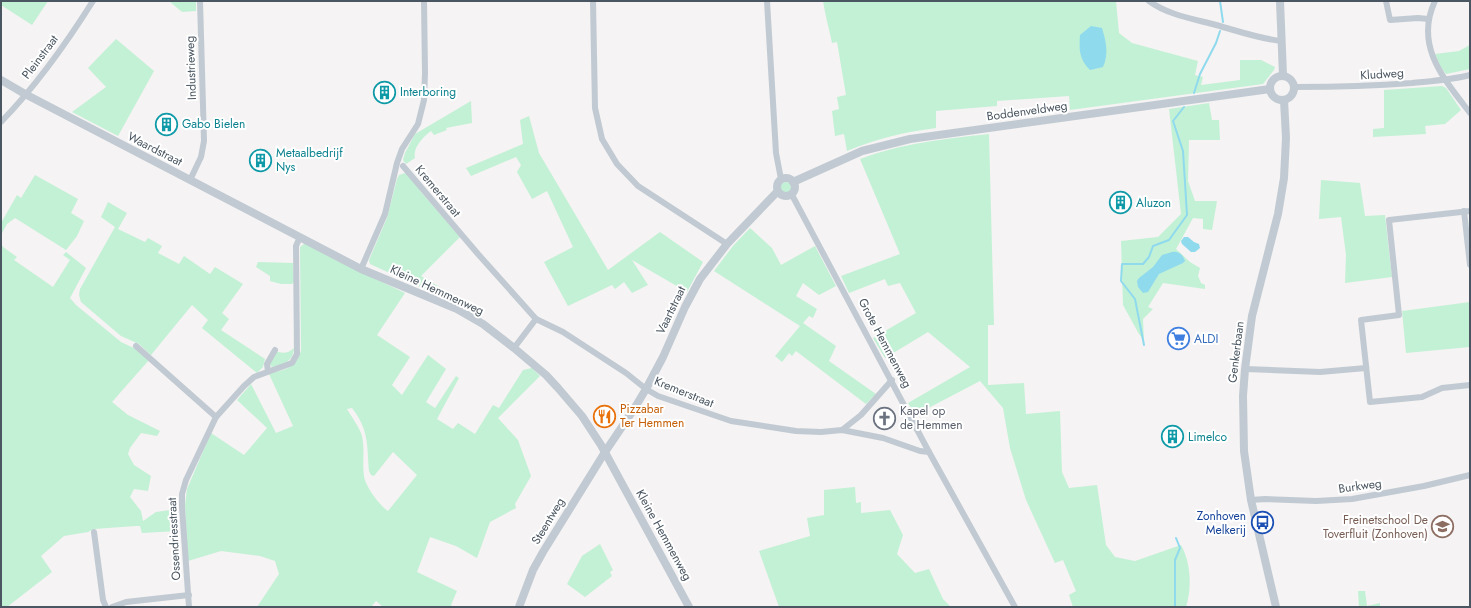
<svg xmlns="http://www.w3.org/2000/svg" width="1471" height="608" font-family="Jost,sans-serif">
	<rect width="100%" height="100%" fill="#f5f3f3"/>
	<g fill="#c3f1d5" fill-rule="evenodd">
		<polygon points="1,1 48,1 32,25 1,5"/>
		<polygon points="169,1 196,1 196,11 182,12"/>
		<path d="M 823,1 L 1116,1 L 1119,33 L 1132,43 L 1198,61 L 1195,75 L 1203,77 L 1201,85 L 1240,80 L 1240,60 L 1261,60 L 1275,67 L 1274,70 L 1263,84 L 1070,110 L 1069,96 L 997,101 L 997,106 L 936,111 L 936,128 C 905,132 875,139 847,151 L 844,134 L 835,136 L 832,111 L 839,109 L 837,97 L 846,95 L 837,42 L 832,43 C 829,28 825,15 823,1 Z"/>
		<polygon points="116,39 154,71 118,136 72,112 106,87 88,68"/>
		<polygon points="1470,45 1470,69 1446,74 1440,66 1435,54 1459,51"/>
		<polygon points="1442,86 1446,88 1461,110 1445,124 1425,126 1426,134 1373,137 1373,129 1384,128 1384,90"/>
		<path d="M 471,101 L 472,123 L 446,128 L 447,130 L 434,135 L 431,131 C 423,137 413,147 415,158 L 406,164 L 403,160 L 405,153 L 415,134 Z"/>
		<polygon points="1209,103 1212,120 1219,120 1220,140 1189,140 1188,181 1195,201 1217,201 1212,230 1203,229 1203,219 1193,218 1176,249 1190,262 1200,268 1198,276 1201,283 1205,285 1205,289 1163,283 1148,307 1153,309 1143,319 1144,340 1139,334 1123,305 1121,241 1158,237 1181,214 1169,109"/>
		<polygon points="529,116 539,153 608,270 660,232 703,262 687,292 632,260 648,285 632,293 624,282 615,289 612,285 568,306 544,262 573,247 547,191 532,199 517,172 521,165 516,157 471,176 466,168 523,144 520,120"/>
		<path d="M 989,134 L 994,325 L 988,325 L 988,385 L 1024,383 L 1026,414 L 1060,411 L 1062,472 L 1069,488 L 1097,485 L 1106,545 L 1115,557 L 1135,561 L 1181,545 C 1191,563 1192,587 1186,607 L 1073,607 L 1069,595 L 1076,591 L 1063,560 L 1055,563 L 1026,500 L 1010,448 L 1003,408 L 980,381 L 915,415 L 908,403 L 970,367 L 928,332 L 885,358 L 873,338 L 916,313 L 900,283 L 888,286 L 885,279 L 849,293 L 841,276 L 900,254 L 860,159 C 903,143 944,139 989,134 Z"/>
		<polygon points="405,173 410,175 421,192 460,237 421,276 466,303 464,307 370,264 369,260 387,218 397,179 399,175"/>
		<polygon points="35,175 78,199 71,213 84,221 77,236 66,250 15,218 7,224 1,235 1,223 17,195 21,198"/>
		<polygon points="1321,180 1360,183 1365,216 1385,215 1392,277 1345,283 1346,255 1341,217 1319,219"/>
		<circle cx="786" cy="188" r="6"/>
		<polygon points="108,202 127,213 118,229 145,242 148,238 162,246 158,253 179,264 184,256 210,274 215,267 243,284 222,313 229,319 221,330 265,359 263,367 257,373 202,328 208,320 192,305 151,355 139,344 121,336 81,302 79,295 80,289 115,227 101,217"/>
		<polygon points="750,228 772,248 781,265 815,246 836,286 819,295 803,283 796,296 817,309 813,318 809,316 803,323 836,346 829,361 876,394 866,404 796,351 792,356 789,353 782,362 775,356 800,326 714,271 733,246"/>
		<polygon points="1,243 3,247 17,257 14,260 53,287 70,260 63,255 66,252 86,268 70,298 76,305 121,342 136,349 149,360 112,402 128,415 160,431 157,436 141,433 130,448 128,454 134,465 151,476 148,491 134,489 130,497 141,511 143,521 156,512 177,509 178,531 142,533 140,526 136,526 94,529 88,532 64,536 41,556 52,572 7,607 1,607"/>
		<path d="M 304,244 L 307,244 L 326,255 L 405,293 L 377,335 L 410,357 L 392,385 L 402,395 L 428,355 L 446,369 L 426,402 L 435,408 L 456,376 L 459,378 L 437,419 L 453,429 L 458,423 L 475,434 L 493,405 L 499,408 L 523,370 L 532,368 L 540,376 L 498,418 L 518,440 L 531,476 L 515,504 L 516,508 L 490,522 L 477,558 L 456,546 L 430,537 L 417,572 L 457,591 L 451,605 L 453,607 L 383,607 L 376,601 L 371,607 L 257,607 L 279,574 L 275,561 L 260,556 L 221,551 L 188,561 L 185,505 L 187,489 L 211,433 L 244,455 L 267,428 L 237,400 L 251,384 L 276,433 L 293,426 L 269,374 C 286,369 294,369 301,351 L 300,247 ZM 352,408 C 369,430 367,445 369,471 L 371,475 L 374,476 L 393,452 L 417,475 L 388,511 C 380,506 365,486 364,476 C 362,463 365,449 362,436 C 359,426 352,418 347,409 Z"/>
		<polygon points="258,262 293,263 294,282 292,284 281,284 270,281 270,276 256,267"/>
		<polygon points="1470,302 1470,347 1406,353 1402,311"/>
		<path d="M 294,348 C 293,362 284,364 272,367 L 270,365 L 270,361 L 276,351 C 283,354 289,353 294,348 Z"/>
		<polygon points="855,487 856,503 861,502 861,513 890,510 903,535 897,554 915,573 929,569 943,599 951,607 779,607 759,551 810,536 807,518 824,515 824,490"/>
		<polygon points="600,544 613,570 610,572 612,576 585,597 567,584 582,556"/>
		<polygon points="1358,591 1365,591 1367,606 1380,603 1380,607 1359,607"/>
	</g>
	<g fill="#90daee">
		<path d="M 1091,26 L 1102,28 C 1106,41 1109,54 1103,67 L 1090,70 C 1079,59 1079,50 1080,35 Z"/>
		<polygon points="1184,237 1188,237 1194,242 1199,244 1200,248 1195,252 1191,252 1182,244 1181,241"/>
		<path d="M 1172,252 C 1179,251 1183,255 1185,261 L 1183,263 L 1159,274 L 1148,292 L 1143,293 L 1138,287 L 1137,281 L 1139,278 L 1153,267 L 1162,255 Z"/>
	</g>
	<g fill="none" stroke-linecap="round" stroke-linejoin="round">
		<g stroke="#90daee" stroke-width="2">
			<polyline points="1220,1 1223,22"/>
			<polyline points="1194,93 1200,74 1216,43 1220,31"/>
			<polyline points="1144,345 1135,299 1121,281 1122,264 1143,264 1149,257 1153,246 1169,240 1187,215 1183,151 1173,121 1184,107"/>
			<polyline points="1175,607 1175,560 1180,548 1176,538"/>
		</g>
		<g stroke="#c1cad2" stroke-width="6">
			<polyline points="593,1 595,108 602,139 617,164 638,186 727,244"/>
			<polyline points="767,1 776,153 781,179"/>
			<path d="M 1149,1 C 1168,15 1194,19 1216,25 C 1238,31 1260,39 1282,41"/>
			<polyline points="1386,1 1390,20 1418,18 1428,19"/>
			<path d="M 1435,1 C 1414,46 1444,79 1470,113"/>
			<path d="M 1295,87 C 1334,87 1373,86 1412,83 C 1432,81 1451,80 1470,75"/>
			<path d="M 1,122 C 36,86 66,44 93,1"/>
			<polyline points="403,166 478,254 536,319 563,332 626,373 646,389 658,396 731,421 796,431 821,432 842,430 883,438 920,451 929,452"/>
			<polyline points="190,180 201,157 204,141 200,1"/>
			<polyline points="792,195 929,452 1015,607"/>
			<polyline points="1464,211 1470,265"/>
			<polyline points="1470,211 1389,220 1399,315 1361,320 1370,402 1422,397 1442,388 1470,385"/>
			<polyline points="361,269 385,214 397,163 402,149 418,124 424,100 425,73 424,1"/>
			<polyline points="136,346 216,417"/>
			<polyline points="514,348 536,319"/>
			<polyline points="1245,369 1320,372 1366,368"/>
			<polyline points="268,371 267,364 275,350"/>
			<polyline points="842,430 861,415 892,380"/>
			<polyline points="1251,500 1265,499 1316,501 1352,499 1424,486 1470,475"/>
			<polyline points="94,532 103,600 106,607"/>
			<polyline points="112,607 126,602 189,595"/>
			<polyline points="189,607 182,507 182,494 186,480 216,417 244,386 254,377 292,363 297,354 296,246 300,237"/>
		</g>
		<g stroke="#c1cad2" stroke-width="8">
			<polyline points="1280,1 1283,75"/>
			<circle cx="1282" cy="88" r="12"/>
			<polyline points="1,80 25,94 361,269 457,309 483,324 514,348 546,375 558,388 582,416 601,445 689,607"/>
			<circle cx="786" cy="187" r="9"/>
			<polyline points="793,182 862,151 910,139 1270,89"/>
			<polyline points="519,607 533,570 543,552 605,452 634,409 646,389 663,357 685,307 700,279 727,244 777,192"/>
			<polyline points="1276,607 1251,500 1244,451 1243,396 1245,369 1252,316 1278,214 1284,178 1286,138 1284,100"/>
		</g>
	</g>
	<defs>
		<symbol id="building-ring" viewBox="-11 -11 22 22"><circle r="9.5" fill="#fff" stroke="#0f9aa8" stroke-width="1.5"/><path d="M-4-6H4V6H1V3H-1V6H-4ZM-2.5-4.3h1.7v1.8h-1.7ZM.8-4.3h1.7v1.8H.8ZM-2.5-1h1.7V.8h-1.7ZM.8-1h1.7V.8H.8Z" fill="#0f9aa8"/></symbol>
		<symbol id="supermarket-ring" viewBox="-11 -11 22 22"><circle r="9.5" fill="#fff" stroke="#3f7fe0" stroke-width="1.5"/><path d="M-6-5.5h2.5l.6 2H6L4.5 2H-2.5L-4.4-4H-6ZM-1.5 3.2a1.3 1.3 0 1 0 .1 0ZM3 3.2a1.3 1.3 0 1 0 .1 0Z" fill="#3f7fe0"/></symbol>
		<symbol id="restaurant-ring" viewBox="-11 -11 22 22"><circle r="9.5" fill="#fff" stroke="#e8710a" stroke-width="1.5"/><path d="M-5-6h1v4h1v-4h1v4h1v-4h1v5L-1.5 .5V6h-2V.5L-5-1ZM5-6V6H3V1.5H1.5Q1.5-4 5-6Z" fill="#e8710a"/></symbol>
		<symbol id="church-ring" viewBox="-11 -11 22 22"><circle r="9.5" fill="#fff" stroke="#6b7280" stroke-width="1.5"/><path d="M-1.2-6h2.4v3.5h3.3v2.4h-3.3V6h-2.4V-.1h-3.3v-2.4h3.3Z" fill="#6b7280"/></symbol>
		<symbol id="bus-ring" viewBox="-11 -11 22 22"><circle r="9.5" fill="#fff" stroke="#1a4fb4" stroke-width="1.5"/><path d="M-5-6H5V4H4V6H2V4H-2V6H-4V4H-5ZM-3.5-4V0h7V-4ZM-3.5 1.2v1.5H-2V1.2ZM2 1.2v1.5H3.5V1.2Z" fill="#1a4fb4"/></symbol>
		<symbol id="school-ring" viewBox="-11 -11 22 22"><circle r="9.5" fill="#fff" stroke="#8d6e63" stroke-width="1.5"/><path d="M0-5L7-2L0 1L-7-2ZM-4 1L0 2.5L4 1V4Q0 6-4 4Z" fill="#8d6e63"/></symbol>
	</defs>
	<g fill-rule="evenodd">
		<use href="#building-ring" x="372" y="80" width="25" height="25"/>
		<use href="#building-ring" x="154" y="112" width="25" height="25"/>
		<use href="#building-ring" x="248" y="148" width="25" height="25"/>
		<use href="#building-ring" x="1108" y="190" width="25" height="25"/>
		<use href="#supermarket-ring" x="1166" y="326" width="25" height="25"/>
		<use href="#restaurant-ring" x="592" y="404" width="25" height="25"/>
		<use href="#church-ring" x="872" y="406" width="25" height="25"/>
		<use href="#building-ring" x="1160" y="424" width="25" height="25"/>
		<use href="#bus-ring" x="1250" y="510" width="25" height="25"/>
		<use href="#school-ring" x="1430" y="514" width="25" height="25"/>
	</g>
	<g text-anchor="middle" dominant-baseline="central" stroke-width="4" stroke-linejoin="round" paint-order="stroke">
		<g font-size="12" fill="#4a5661" stroke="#fff">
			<text transform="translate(40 57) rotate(-53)">Pleinstraat</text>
			<text transform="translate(191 68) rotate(-92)">Industrieweg</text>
			<text transform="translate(1382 74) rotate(-4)">Kludweg</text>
			<text transform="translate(1027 111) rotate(-8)">Boddenveldweg</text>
			<text transform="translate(155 149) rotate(27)">Waardstraat</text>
			<text transform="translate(438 191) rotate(50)">Kremerstraat</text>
			<text transform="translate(437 290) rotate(25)">Kleine Hemmenweg</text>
			<text transform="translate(671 310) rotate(-64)">Vaartstraat</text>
			<text transform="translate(885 343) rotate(62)">Grote Hemmenweg</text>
			<text transform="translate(1236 352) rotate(-83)">Genkerbaan</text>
			<text transform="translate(684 392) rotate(22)">Kremerstraat</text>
			<text transform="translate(1360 486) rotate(-8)">Burkweg</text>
			<text transform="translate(548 521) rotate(-59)">Steentweg</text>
			<text transform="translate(664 535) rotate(61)">Kleine Hemmenweg</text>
			<text transform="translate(174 539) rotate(-93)">Ossendriesstraat</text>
		</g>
		<g font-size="12" fill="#0d838f" stroke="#fff" text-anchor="start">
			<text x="400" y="92">Interboring</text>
			<text x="182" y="124">Gabo Bielen</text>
			<text x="276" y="153">Metaalbedrijf<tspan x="276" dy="14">Nys</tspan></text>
			<text x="1136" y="203">Aluzon</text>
			<text x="1188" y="437">Limelco</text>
		</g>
		<g font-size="12" fill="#366cbe" stroke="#fff" text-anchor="start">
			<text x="1194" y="339">ALDI</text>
		</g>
		<g font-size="12" fill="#c56008" stroke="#fff" text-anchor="start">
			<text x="620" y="409">Pizzabar<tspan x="620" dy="14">Ter Hemmen</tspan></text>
		</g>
		<g font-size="12" fill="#5b616d" stroke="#fff" text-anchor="start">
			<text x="900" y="411">Kapel op<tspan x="900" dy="14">de Hemmen</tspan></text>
		</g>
		<g font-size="12" fill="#164399" stroke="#fff" text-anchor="end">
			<text x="1246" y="516">Zonhoven<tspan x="1246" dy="14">Melkerij</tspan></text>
		</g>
		<g font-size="12" fill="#785e54" stroke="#fff" text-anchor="end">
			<text x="1428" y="520">Freinetschool De<tspan x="1428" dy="14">Toverfluit (Zonhoven)</tspan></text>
		</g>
	</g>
	<rect width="1471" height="608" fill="none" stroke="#4a5661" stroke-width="4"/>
</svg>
